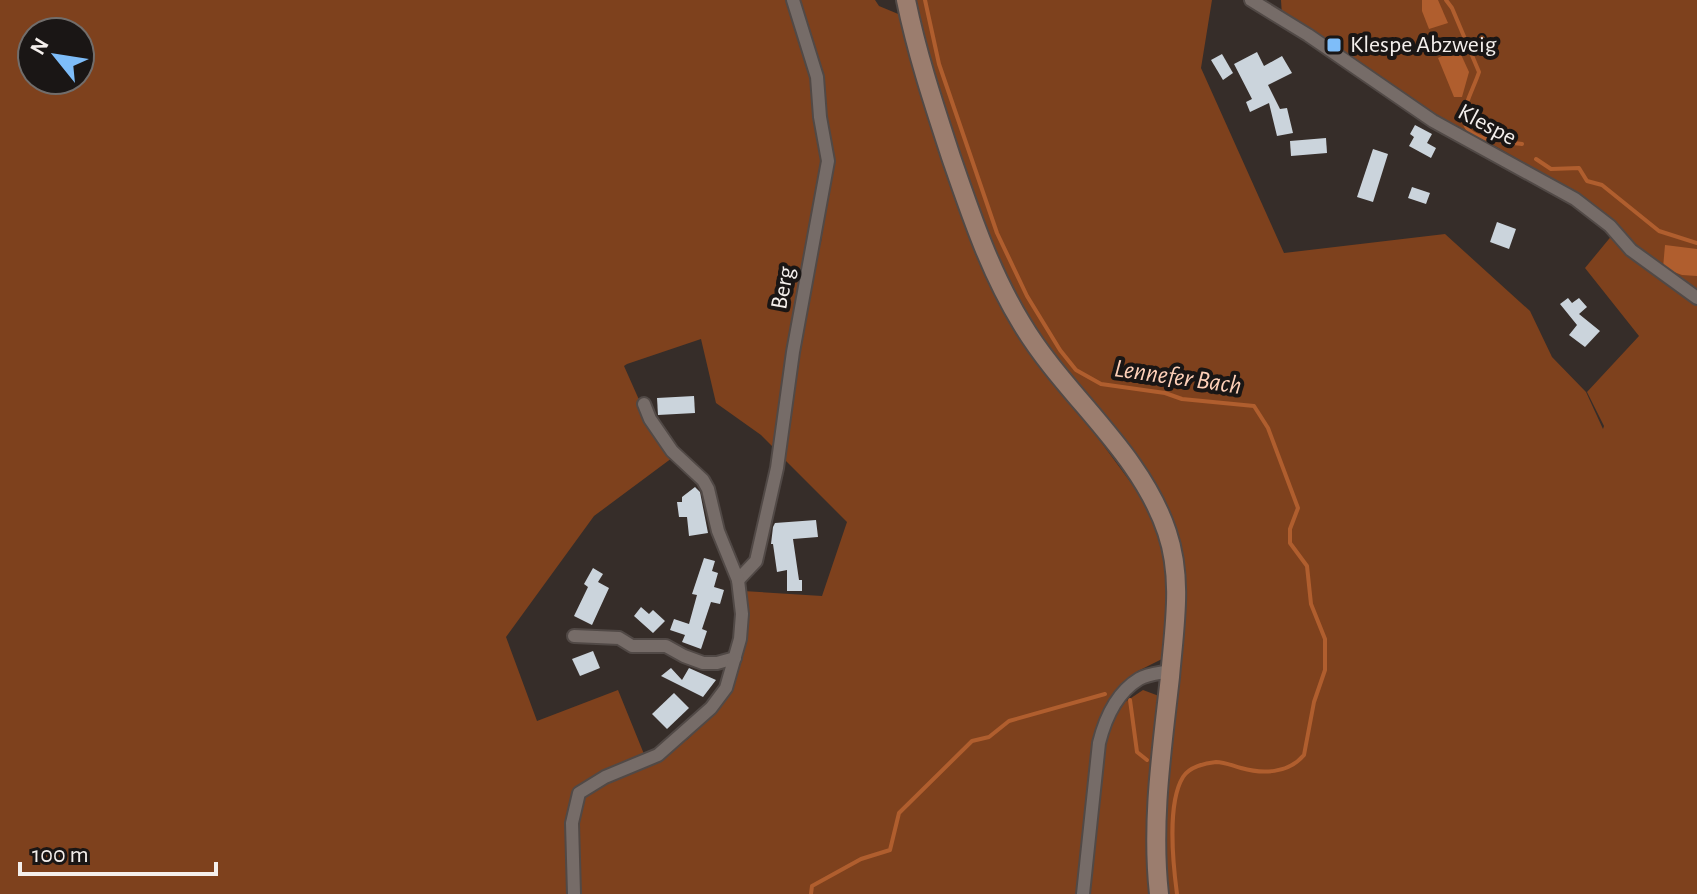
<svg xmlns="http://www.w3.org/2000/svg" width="1697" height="894" font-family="'Alegreya Sans',sans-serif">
	<rect width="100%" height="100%" fill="#362d29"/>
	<g fill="#7e411d" fill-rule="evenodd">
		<path d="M 0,0 L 789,0 L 803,37 L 824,154 L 777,451 L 761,435 L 716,403 L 701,339 L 627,364 L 624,366 L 648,420 L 672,458 L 594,516 L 506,637 L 537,721 L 618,690 L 646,759 L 577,790 L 569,894 L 0,894 ZM 32,32 L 80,32 L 80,80 L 32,80 Z"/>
		<polygon points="793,0 875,0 879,6 903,16 1017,328 1154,514 1168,573 1164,658 1138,671 1121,684 1103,711 1093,741 1077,889 1091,888 1093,822 1105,732 1125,702 1143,690 1159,696 1146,845 1161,849 1171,749 1168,513 1025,315 981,227 913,0 1212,0 1201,68 1284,253 1445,234 1530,311 1552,357 1586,392 1603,429 1604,426 1587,392 1639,336 1585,268 1618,228 1582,196 1495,146 1447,131 1282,16 1281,0 1697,0 1697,894 578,894 576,813 581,795 661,756 688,739 708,719 725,698 743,591 822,596 847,522 781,456 808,288 821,242 828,191 814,69"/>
	</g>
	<g fill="#b05e2e">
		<polygon points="1422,0 1438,0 1448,23 1429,29 1422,11"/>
		<polygon points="1458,48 1469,72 1462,97 1454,97 1438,58"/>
		<polygon points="1665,245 1697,249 1697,276 1682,275 1663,268"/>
	</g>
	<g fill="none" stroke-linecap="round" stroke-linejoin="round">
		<g stroke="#b05e2e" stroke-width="4">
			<path d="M 925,0 L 939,64 L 997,233 L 1027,296 L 1060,350 L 1076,370 L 1101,384 L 1165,393 L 1182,399 L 1254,406 L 1268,428 L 1298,508 L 1290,529 L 1290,543 L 1307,566 L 1311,604 L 1325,639 L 1325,670 L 1314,702 L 1304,755 C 1288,774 1262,774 1241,768 C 1233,766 1225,762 1216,762 C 1205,763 1189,767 1183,777 C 1167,803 1173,864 1177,894"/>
			<path d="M 1446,0 L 1452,8 L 1479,72 C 1475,85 1465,102 1464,115 C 1461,142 1504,141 1522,144"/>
			<polyline points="1536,159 1551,169 1579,168 1587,181 1602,185 1659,231 1697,243"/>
			<polyline points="1130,700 1137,752 1147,760"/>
			<polyline points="811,894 812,886 861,859 890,850 899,813 972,741 989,737 1009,721 1105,694"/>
		</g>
	</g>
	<g fill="#cbd4dc">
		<polygon points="1257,52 1264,66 1282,56 1292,73 1268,85 1280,109 1287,108 1293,133 1277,136 1269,103 1250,112 1246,102 1252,99 1234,64"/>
		<polygon points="1222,54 1233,73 1223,80 1211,60"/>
		<polygon points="1415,125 1432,134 1427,143 1436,148 1431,158 1409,146 1414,137 1410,134"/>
		<polygon points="1326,138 1327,153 1291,156 1290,141"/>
		<polygon points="1373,149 1388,154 1373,202 1357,197"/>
		<polygon points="1412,187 1430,193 1426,204 1408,198"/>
		<polygon points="1497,222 1516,229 1509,249 1490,242"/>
		<polygon points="1568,298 1572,303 1579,298 1587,307 1579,314 1600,331 1585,347 1569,335 1577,325 1560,304"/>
		<polygon points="694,396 695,413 658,415 657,398"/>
		<polygon points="695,487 700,492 708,533 689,536 687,517 679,517 677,502 682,502 682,497"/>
		<polygon points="816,520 818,537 793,539 799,580 802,580 802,591 787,591 787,570 777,572 773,544 771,544 773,527 775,523"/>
		<polygon points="704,558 715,561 712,571 718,573 714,587 724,590 720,604 711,602 702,629 707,631 701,649 682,642 685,635 670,630 674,619 689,624 697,595 692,594"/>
		<polygon points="593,568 603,574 598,582 609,588 592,625 574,616 588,587 584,584"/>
		<polygon points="641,607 649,614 653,610 665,621 653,633 634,616"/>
		<polygon points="593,651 600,668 580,676 572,659"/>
		<polygon points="671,668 682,680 689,668 716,680 703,697 661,676"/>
		<polygon points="674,693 689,708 667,729 652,714"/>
	</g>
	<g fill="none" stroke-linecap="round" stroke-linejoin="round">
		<defs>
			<g id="street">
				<polyline points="1251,0 1308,35 1433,121 1575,199 1610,226 1631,250 1697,298"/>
				<polyline points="738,580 756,561 777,468 793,352 828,161 820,117 817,77 793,0"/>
				<polyline points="574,636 619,638 632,646 666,646 684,656 703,663 717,663 735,658"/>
				<polyline points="574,894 572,823 579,793 605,777 658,755 711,708 726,688 740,639 742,614 738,580 718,531 708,489 703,480 672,451 650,419 644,404"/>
				<path d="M 1083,894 L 1099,743 C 1105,719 1116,693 1139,679 C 1147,674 1161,673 1170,671"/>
			</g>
			<path id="secondary" d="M 906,0 C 917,54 934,105 951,157 C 971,215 990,272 1022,324 C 1065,396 1140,451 1167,532 C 1183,579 1174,628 1170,677 C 1162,749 1151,821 1159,894"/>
		</defs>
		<use href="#street" stroke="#514946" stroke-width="16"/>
		<use href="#secondary" stroke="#514946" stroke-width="22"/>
		<use href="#street" stroke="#766c68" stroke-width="12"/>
		<use href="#secondary" stroke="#9b7d6e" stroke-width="18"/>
	</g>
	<rect fill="#7ebdf9" stroke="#1a1615" stroke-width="3" x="1326" y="37" width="16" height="16" rx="4"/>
	<g text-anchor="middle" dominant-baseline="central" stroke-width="8" stroke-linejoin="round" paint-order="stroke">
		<g font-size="24" fill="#f4efec" stroke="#1a1615" text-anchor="start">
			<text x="1350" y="45">Klespe Abzweig</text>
		</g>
		<g font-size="24" fill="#f4efec" stroke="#1a1615">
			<text transform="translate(1487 125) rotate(28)">Klespe</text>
			<text transform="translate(783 288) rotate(-79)">Berg</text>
		</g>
		<g font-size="26" font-style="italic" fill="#fed0b8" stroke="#1a1615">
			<text transform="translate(1178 377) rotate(8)">Lennefer Bach</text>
		</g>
	</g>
	<g transform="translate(56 56) rotate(300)"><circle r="38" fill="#1a1615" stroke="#716d6b" stroke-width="2"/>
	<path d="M0-6L14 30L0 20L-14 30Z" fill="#7ebdf9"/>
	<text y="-12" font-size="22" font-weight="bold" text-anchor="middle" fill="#f4efec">N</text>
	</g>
	<path d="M20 862v12h196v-12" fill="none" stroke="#f4efec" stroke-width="4"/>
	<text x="32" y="862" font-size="24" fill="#f4efec" stroke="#1a1615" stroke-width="6" paint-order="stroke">100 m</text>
</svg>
